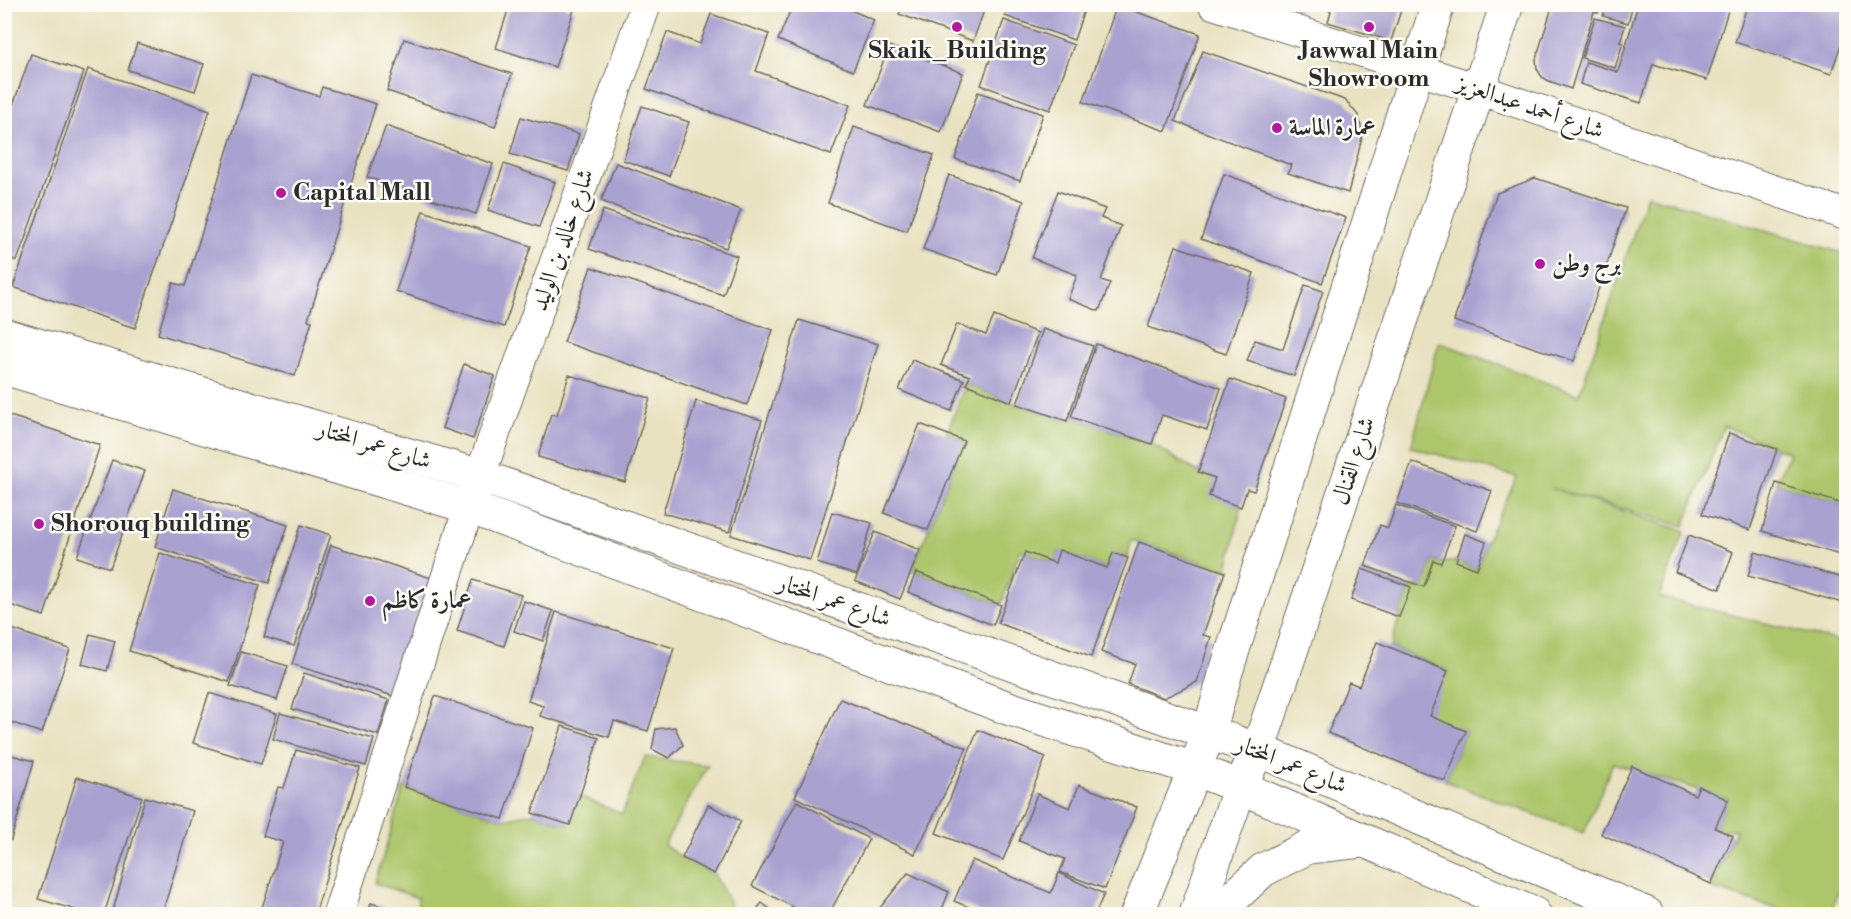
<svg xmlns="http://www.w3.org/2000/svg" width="1851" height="919" font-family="'Libre Bodoni',Amiri,serif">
	<rect width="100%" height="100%" fill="#fdfcf7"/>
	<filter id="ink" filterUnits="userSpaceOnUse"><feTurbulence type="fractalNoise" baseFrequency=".0167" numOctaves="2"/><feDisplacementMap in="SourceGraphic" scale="12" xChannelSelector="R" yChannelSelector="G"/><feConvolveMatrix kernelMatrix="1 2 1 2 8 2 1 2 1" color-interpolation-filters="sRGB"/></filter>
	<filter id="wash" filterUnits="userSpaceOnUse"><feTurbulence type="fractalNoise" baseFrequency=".008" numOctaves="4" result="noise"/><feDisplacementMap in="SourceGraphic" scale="24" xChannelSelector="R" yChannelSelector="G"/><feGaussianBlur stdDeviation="1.35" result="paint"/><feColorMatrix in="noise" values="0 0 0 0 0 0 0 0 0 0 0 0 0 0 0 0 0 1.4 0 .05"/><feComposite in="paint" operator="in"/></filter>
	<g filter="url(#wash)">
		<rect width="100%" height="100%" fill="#e9e2c1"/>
		<g fill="#adc66c" stroke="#6c784c" stroke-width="1.5">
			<polygon points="1647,195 1846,254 1846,505 1776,483 1789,453 1724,426 1684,526 1551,488 1685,531 1659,597 1846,643 1846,871 1830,914 1793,914 1711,888 1736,830 1715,828 1728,799 1613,763 1584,833 1445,781 1466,731 1425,717 1448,671 1391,647 1399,617 1411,587 1424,586 1433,560 1441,563 1456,561 1477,569 1486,542 1517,477 1411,447 1439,342 1579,395"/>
			<polygon points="966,384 1011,402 1066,421 1071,417 1152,444 1198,472 1215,478 1241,507 1228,570 1131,540 1128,558 1113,553 1107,568 1059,551 1055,563 1020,550 1001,605 912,570 964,441 946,434"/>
			<polygon points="645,757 708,765 664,845 682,858 714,874 734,911 731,914 417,914 418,898 375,883 404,787 503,819 532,813 569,825 579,796 622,814"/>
		</g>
		<g id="blocks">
			<g fill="#a9a1d0">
				<polygon points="510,4 559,4 574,10 555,67 496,48"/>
				<polygon points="793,4 837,4 874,20 853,71 778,40"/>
				<polygon points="1010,4 1077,4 1085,7 1074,40 1005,16"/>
				<polygon points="1275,4 1302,4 1299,12"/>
				<polygon points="1403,4 1391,41 1328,22 1331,11 1313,5"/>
				<polygon points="1553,4 1601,4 1598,13 1594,12 1571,89 1549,81 1542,77 1537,69 1536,59"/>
				<polygon points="1606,4 1633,4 1628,23 1603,16"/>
				<polygon points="1638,4 1730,4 1707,80 1653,64 1641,103 1580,84 1586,62 1618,72"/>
				<polygon points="1748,4 1846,4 1846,29 1831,74 1735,42"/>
				<polygon points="903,5 986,5 973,41 899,14"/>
				<polygon points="1117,5 1200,34 1166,131 1083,102"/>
				<polygon points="711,14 769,34 756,71 850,105 831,155 646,89 667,32 700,44"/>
				<polygon points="1595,18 1625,26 1620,42 1623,43 1615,68 1582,58"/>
				<polygon points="1004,20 1074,45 1050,110 981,85"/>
				<polygon points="404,39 512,74 495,127 387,91"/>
				<polygon points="137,43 204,64 195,91 128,70"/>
				<polygon points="889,46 963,73 941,132 867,105"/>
				<polygon points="1203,51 1345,100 1358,115 1363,134 1348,193 1288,173 1291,165 1175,121"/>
				<polygon points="31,54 84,72 17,261 4,257 4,131"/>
				<polygon points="88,69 210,110 135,328 13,287"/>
				<polygon points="251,75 319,96 322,87 376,104 308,320 312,321 295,376 158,334 173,283 185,286"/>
				<polygon points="978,92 1043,114 1020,181 955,159"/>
				<polygon points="642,106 689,122 669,176 623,160"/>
				<polygon points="521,117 579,134 568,171 510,154"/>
				<polygon points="386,126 493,164 476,214 367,177"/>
				<polygon points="854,127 934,155 907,231 828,203"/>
				<polygon points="616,163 741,210 726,248 601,201"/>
				<polygon points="504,164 555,182 539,227 488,210"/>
				<polygon points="1224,174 1346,218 1322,283 1201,239"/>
				<polygon points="949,175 1024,201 997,275 923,249"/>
				<polygon points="1535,178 1626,208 1574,361 1454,321 1497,193"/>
				<polygon points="1058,191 1105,209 1101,218 1121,226 1101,280 1110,283 1099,311 1068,299 1077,275 1032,258"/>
				<polygon points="603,210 737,256 723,295 589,249"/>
				<polygon points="423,211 531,246 504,327 396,291"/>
				<polygon points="1176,246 1254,273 1226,354 1148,327"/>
				<polygon points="591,267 773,330 747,405 564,342"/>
				<polygon points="1305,285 1323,291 1294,376 1247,361 1255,340 1283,349"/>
				<polygon points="994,316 1038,333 1011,402 966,384 970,376 941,365 957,324 986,335"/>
				<polygon points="799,320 878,344 810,560 731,535"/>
				<polygon points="1043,329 1093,346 1067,421 1017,404"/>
				<polygon points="1096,344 1221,388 1207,430 1162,415 1152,444 1071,417"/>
				<polygon points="912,360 964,380 951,411 899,390"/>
				<polygon points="464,364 495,376 473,439 442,428"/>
				<polygon points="569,375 650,398 625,482 538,457 551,414 557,415"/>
				<polygon points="1230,379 1286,399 1254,491 1247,489 1241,507 1209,496 1215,478 1198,472"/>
				<polygon points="696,401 762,420 729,532 663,513"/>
				<polygon points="4,414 100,445 44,616 4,603"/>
				<polygon points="920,424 964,441 928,530 884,513"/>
				<polygon points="1729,433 1777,449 1750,530 1702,514"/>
				<polygon points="112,460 145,471 110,568 77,557"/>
				<polygon points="1412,462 1492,491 1477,531 1397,503"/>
				<polygon points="1776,483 1846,505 1846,557 1762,531"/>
				<polygon points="173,489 288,525 269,583 155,547"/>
				<polygon points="1396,505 1455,526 1441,563 1433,560 1424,587 1365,566 1380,525 1388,528"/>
				<polygon points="832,512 872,523 857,575 817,563"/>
				<polygon points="301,525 331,535 294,646 264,637"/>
				<polygon points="875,532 920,550 900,599 855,581"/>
				<polygon points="1465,534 1486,542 1477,569 1456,561"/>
				<polygon points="1689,535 1733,552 1720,589 1675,572"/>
				<polygon points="1139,542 1225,572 1203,635 1211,637 1197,682 1164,698 1128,684 1135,664 1101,652"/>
				<polygon points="331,545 434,579 396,697 292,664"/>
				<polygon points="1059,550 1107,568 1113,553 1128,558 1091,657 998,623 1025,552 1055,563"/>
				<polygon points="1755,552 1846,579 1846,604 1748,576"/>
				<polygon points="160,553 260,585 229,682 129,651"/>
				<polygon points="1362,569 1411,587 1399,617 1351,600"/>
				<polygon points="916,572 1001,605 993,625 908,592"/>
				<polygon points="473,580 521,595 504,646 457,631"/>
				<polygon points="524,601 553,611 543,641 514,631"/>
				<polygon points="556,612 674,648 648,731 614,721 609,737 540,716 543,706 528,701"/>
				<polygon points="9,628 70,649 42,733 4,720 4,641"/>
				<polygon points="90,634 115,641 107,671 82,664"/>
				<polygon points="1377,642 1448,671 1430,716 1466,731 1445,781 1328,733 1349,682 1359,686"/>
				<polygon points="241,652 288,666 277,700 230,686"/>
				<polygon points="304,673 389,700 378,735 292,709"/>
				<polygon points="209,693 277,714 261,764 193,743"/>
				<polygon points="435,696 533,728 503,819 404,787"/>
				<polygon points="840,699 967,748 915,854 795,797"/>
				<polygon points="280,713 374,739 366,766 273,739"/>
				<polygon points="562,726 599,738 570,825 532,813"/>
				<polygon points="675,727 683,745 669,758 652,749 656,729"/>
				<polygon points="978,730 1046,757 1003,860 936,833"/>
				<polygon points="296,750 360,768 315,914 260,914 283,842 263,836 278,787 284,788"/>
				<polygon points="4,753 34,761 11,840 4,838"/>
				<polygon points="1632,766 1695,795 1699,786 1728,800 1715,828 1733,836 1711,884 1601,834"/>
				<polygon points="77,777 142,797 104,914 90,914 38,899"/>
				<polygon points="1079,785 1137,807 1105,889 1060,872 1065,859 1019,841 1037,794 1070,808"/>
				<polygon points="145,797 193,811 162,914 112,914"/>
				<polygon points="797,801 869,839 829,914 807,914 752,886"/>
				<polygon points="708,805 741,821 714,874 682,858"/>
				<polygon points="972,860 1051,893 1059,873 1104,894 1095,914 986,914 954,901"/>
				<polygon points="908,873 949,892 940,914 875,914"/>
				<polygon points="371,903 408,914 368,914"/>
				<polygon points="762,903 777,914 753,914"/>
			</g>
		</g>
	</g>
	<g filter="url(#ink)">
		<use href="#blocks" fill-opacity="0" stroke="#6e6b60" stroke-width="1.5"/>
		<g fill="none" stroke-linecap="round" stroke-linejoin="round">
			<defs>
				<g id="minor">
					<polyline points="1213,4 1478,89 1846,215"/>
					<polyline points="338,914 469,507 646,4"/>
				</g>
				<g id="secondary">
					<polyline points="4,335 480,476 1258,750 1647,914"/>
					<polyline points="4,368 469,507 1008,708 1194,769 1240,787 1534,914"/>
					<polyline points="1137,914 1209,733 1225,675 1438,4"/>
					<polyline points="1196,914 1240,787 1258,750 1507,4"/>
					<polyline points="1216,914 1263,870 1308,847 1361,841"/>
				</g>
			</defs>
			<use href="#minor" stroke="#6e6b60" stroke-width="32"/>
			<use href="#secondary" stroke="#6e6b60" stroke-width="35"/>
			<use href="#minor" stroke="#fff" stroke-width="30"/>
			<use href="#secondary" stroke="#fff" stroke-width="33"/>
		</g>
	</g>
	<g fill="#b5179e" stroke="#fdfcf7" stroke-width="2">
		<circle cx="957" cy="27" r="6"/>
		<circle cx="1369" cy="27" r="6"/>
		<circle cx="1277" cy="128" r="6"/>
		<circle cx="281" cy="193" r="6"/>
		<circle cx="1540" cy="264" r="6"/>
		<circle cx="39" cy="524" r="6"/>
		<circle cx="370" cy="601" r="6"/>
	</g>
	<g text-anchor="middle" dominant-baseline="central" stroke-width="5" stroke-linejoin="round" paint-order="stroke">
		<g font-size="24" font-weight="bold" fill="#2b2b2b" stroke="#fdfcf7" text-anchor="start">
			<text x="957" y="51" text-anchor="middle">Skaik_Building</text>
			<text x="1369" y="51" text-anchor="middle">Jawwal Main<tspan x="1369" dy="28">Showroom</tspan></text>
			<text x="1289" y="128">عمارة الماسة</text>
			<text x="293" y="193">Capital Mall</text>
			<text x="1552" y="264">برج وطن</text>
			<text x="51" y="524">Shorouq building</text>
			<text x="382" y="601">عمارة كاظم</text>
		</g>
		<g font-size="24" fill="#2b2b2b" stroke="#fdfcf7">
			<text transform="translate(1530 107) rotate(19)">شارع أحمد عبدالعزيز</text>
			<text transform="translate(563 240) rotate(-71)">شارع خالد بن الوليد</text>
			<text transform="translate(374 445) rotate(17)">شارع عمر المختار</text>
			<text transform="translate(1354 461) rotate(-72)">شارع القنال</text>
			<text transform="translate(834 601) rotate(19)">شارع عمر المختار</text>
			<text transform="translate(1291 765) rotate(22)">شارع عمر المختار</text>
		</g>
	</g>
	<rect width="1851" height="919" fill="none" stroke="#fdfcf7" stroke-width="24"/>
</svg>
